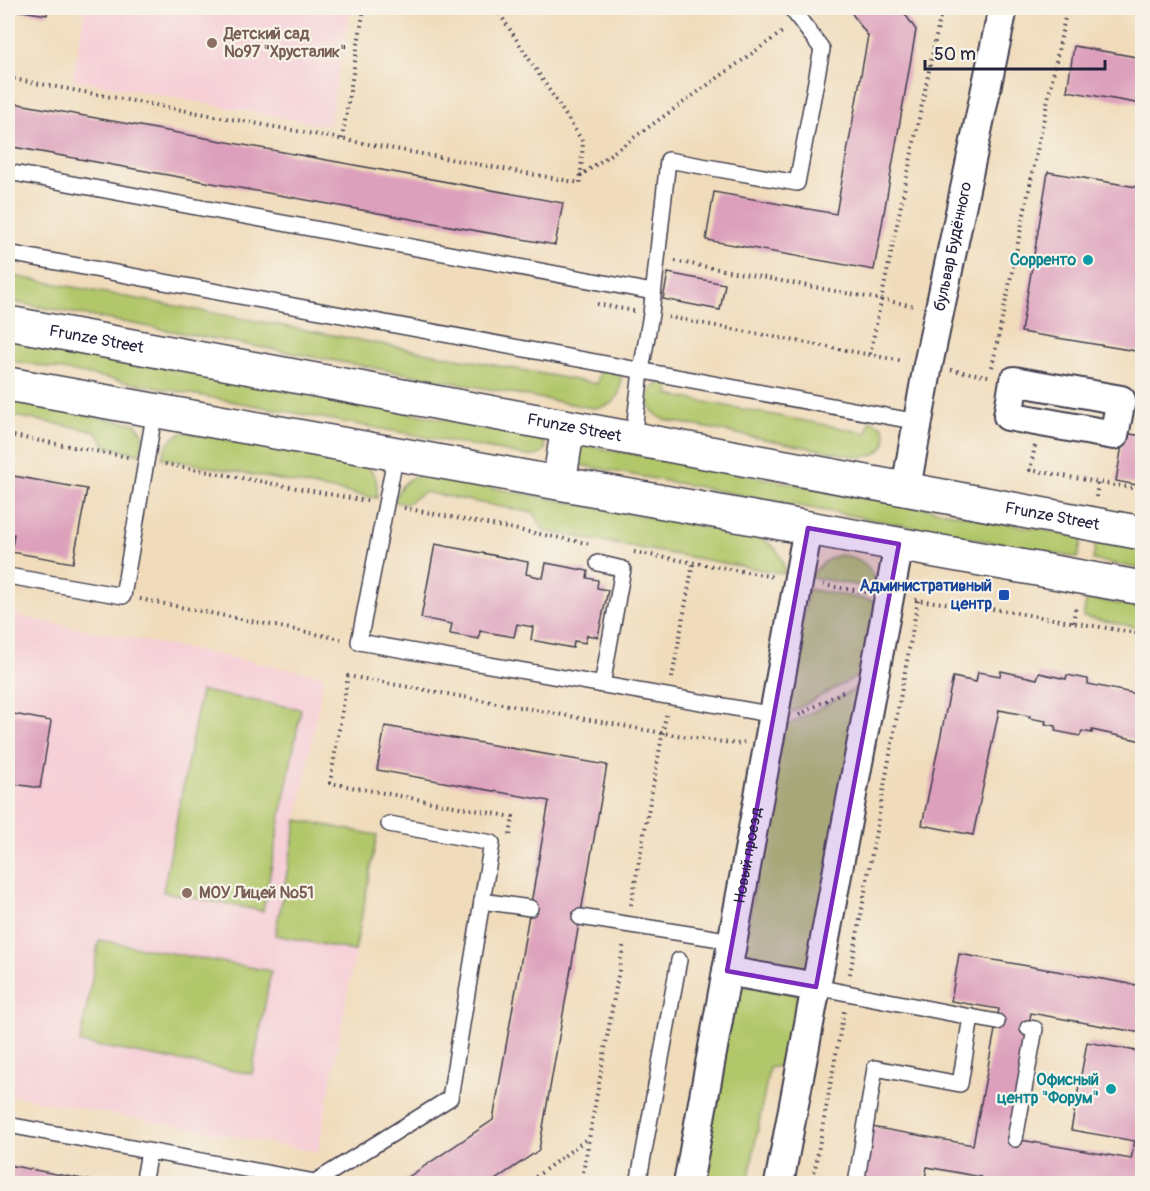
<svg xmlns="http://www.w3.org/2000/svg" width="1150" height="1191" font-family="Pangolin,sans-serif">
	<rect width="100%" height="100%" fill="#f7f3e8"/>
	<filter id="ink" filterUnits="userSpaceOnUse"><feTurbulence type="fractalNoise" baseFrequency=".0167" numOctaves="2"/><feDisplacementMap in="SourceGraphic" scale="12" xChannelSelector="R" yChannelSelector="G"/><feConvolveMatrix kernelMatrix="1 2 1 2 8 2 1 2 1" color-interpolation-filters="sRGB"/></filter>
	<filter id="wash" filterUnits="userSpaceOnUse"><feTurbulence type="fractalNoise" baseFrequency=".008" numOctaves="4" result="noise"/><feDisplacementMap in="SourceGraphic" scale="24" xChannelSelector="R" yChannelSelector="G"/><feGaussianBlur stdDeviation="1.35" result="paint"/><feColorMatrix in="noise" values="0 0 0 0 0 0 0 0 0 0 0 0 0 0 0 0 0 1.4 0 .05"/><feComposite in="paint" operator="in"/></filter>
	<g filter="url(#wash)">
		<rect width="100%" height="100%" fill="#f0dcbb"/>
		<g fill="#f6cfd7">
			<polygon points="85,8 350,8 329,126 73,79"/>
			<polygon points="8,614 324,676 297,820 377,835 318,1152 8,1095"/>
		</g>
		<g fill="#b2c76b" stroke="#6a7453" stroke-width="1.5">
			<path d="M 8,275 L 597,384 L 601,367 L 617,374 L 621,377 C 621,398 614,407 593,408 L 8,301 Z"/>
			<path d="M 8,339 L 535,436 L 543,441 L 546,447 C 542,455 537,457 528,456 L 8,360 Z"/>
			<path d="M 664,381 L 671,381 L 669,395 L 867,433 L 870,420 C 874,422 880,424 883,427 C 885,430 886,433 886,437 C 885,454 871,457 857,457 L 665,420 C 645,410 641,391 664,381 Z"/>
			<polygon points="8,400 136,424 143,434 142,454 107,447 95,431 8,415"/>
			<path d="M 185,432 L 361,464 C 377,471 378,482 377,498 L 162,458 C 166,445 171,436 185,432 Z"/>
			<polygon points="584,445 1082,537 1078,558 580,465 575,462 578,447"/>
			<path d="M 422,475 L 753,536 C 774,542 782,553 785,574 L 544,531 L 534,513 L 424,492 L 406,504 L 394,502 C 399,487 406,477 422,475 Z"/>
			<polygon points="1096,540 1142,549 1142,569 1093,560"/>
			<path d="M 840,555 C 862,557 873,567 877,589 L 810,577 C 819,566 826,558 840,555 Z"/>
			<polygon points="808,589 875,601 863,673 786,715"/>
			<polygon points="1087,598 1142,608 1142,628 1083,617"/>
			<polygon points="861,686 810,962 798,970 747,961 742,956 784,727"/>
			<polygon points="201,691 301,709 263,911 163,892"/>
			<polygon points="297,820 377,835 355,951 275,935"/>
			<polygon points="99,940 271,971 252,1074 80,1043"/>
			<polygon points="737,986 790,990 801,999 791,1063 769,1068 748,1183 697,1184"/>
		</g>
		<g id="blocks">
			<g fill="#dda0bc">
				<polygon points="16,8 48,8 47,15 16,10"/>
				<polygon points="848,8 901,8 916,30 874,270 706,240 714,192 836,214 868,36"/>
				<polygon points="1074,46 1142,58 1142,104 1067,91"/>
				<polygon points="8,102 563,203 555,245 8,146"/>
				<polygon points="1048,172 1142,188 1142,352 1021,332"/>
				<polygon points="668,273 725,284 720,310 663,299"/>
				<polygon points="1141,381 1142,381 1142,401 1138,400"/>
				<polygon points="1124,433 1142,436 1142,486 1116,481"/>
				<polygon points="8,475 87,489 73,563 11,552 14,534 8,533"/>
				<polygon points="435,544 528,562 526,574 543,578 546,563 588,571 587,578 598,580 597,588 608,590 598,637 587,635 585,643 574,641 573,648 531,640 533,627 517,624 514,637 480,631 479,639 450,634 452,624 421,618"/>
				<polygon points="1001,671 1037,679 1039,673 1066,679 1067,675 1088,679 1088,684 1142,695 1142,741 1092,730 1092,733 1082,731 1080,736 1055,731 1056,726 1045,724 1046,721 1029,718 1030,716 999,710 973,835 922,825 953,677 976,682 978,672 1000,676"/>
				<polygon points="8,713 51,721 40,788 8,783"/>
				<polygon points="385,726 607,765 539,1150 489,1184 398,1184 493,1120 549,801 377,770"/>
				<polygon points="959,954 1142,986 1142,1033 1031,1013 1009,1138 1131,1159 1135,1141 1071,1130 1087,1042 1142,1052 1142,1184 980,1184 981,1177 927,1167 924,1184 862,1184 872,1127 973,1145 999,1009 951,1001"/>
				<polygon points="8,1165 99,1182 99,1184 8,1184"/>
			</g>
		</g>
	</g>
	<g filter="url(#ink)">
		<use href="#blocks" fill-opacity="0" stroke="#413e4e" stroke-width="1.5"/>
		<g fill="none" stroke-linecap="round" stroke-linejoin="round">
			<defs>
				<g id="lane">
					<polyline points="8,172 653,292"/>
					<polyline points="8,253 918,422"/>
					<polyline points="633,439 641,371 651,314 668,160 797,183 822,49 791,8"/>
					<polyline points="396,453 359,642 774,715"/>
					<polyline points="598,563 623,569 602,685"/>
					<polyline points="8,576 123,596 155,410"/>
					<polyline points="389,824 492,843 482,901 530,908"/>
					<polyline points="580,917 733,941"/>
					<polyline points="816,987 971,1017 960,1084 875,1068 856,1184"/>
					<polyline points="971,1017 997,1022"/>
					<polyline points="8,1125 315,1182 450,1098 482,901"/>
					<polyline points="1015,1139 1035,1029 1028,1028"/>
					<polyline points="143,1184 149,1152"/>
					<polyline points="638,1184 679,960"/>
				</g>
				<g id="street">
					<polygon points="1014,381 1121,400 1114,435 1008,416"/>
					<path id="s1" d="M 906,488 L 928,365 L 1003,8"/>
					<polyline points="727,971 816,987"/>
					<path id="s2" d="M 688,1184 L 808,528"/>
					<polyline points="779,1184 899,544"/>
				</g>
				<g id="secondary">
					<path id="s3" d="M 8,323 L 1142,533"/>
					<polyline points="8,384 1142,588"/>
					<polyline points="559,483 568,427"/>
				</g>
			</defs>
			<use href="#lane" stroke="#413e4e" stroke-width="18"/>
			<use href="#street" stroke="#413e4e" stroke-width="32"/>
			<use href="#secondary" stroke="#413e4e" stroke-width="36"/>
			<g stroke="#413e4e" stroke-width="4" stroke-dasharray="1.5 4.5" stroke-linecap="butt">
				<polyline points="8,78 580,183 583,142 496,8"/>
				<polyline points="342,139 364,8"/>
				<polyline points="580,176 785,30"/>
				<polyline points="675,261 915,306"/>
				<polyline points="597,304 634,311"/>
				<polyline points="668,317 903,361"/>
				<polyline points="870,354 942,8"/>
				<polyline points="992,367 1067,8"/>
				<polyline points="951,370 988,376"/>
				<polyline points="8,435 128,457"/>
				<polyline points="1035,446 1030,470 1098,482"/>
				<polyline points="165,464 367,501"/>
				<polyline points="1096,497 1098,482 1142,490"/>
				<polyline points="404,508 591,544"/>
				<polyline points="634,552 774,577"/>
				<polyline points="823,585 866,592"/>
				<polyline points="140,599 341,639"/>
				<polyline points="915,600 981,607 1142,634"/>
				<polyline points="1073,622 1076,605"/>
				<polyline points="672,678 693,564"/>
				<polyline points="799,715 846,690"/>
				<polyline points="510,835 513,817 330,783 348,676 662,733 737,744 744,742"/>
				<polyline points="631,905 666,715"/>
				<polyline points="850,974 918,600"/>
				<polyline points="526,1184 588,1138"/>
				<polyline points="581,1184 624,942"/>
				<polyline points="812,1184 844,1011"/>
			</g>
			<use href="#lane" stroke="#fff" stroke-width="15"/>
			<use href="#street" stroke="#fff" stroke-width="28"/>
			<use href="#secondary" stroke="#fff" stroke-width="33"/>
		</g>
	</g>
	<path fill="#7b2cbf" fill-opacity="0.2" stroke="#7b2cbf" stroke-width="4.5" stroke-linejoin="round" d="M 808,528 L 899,544 L 816,987 L 727,971 Z"/>
	<g fill="#8d6e63" stroke="#f7f3e8" stroke-width="2">
		<circle cx="212" cy="43" r="6"/>
		<circle cx="187" cy="893" r="6"/>
	</g>
	<g fill="#0f9aa8" stroke="#f7f3e8" stroke-width="2">
		<circle cx="1088" cy="260" r="6"/>
		<circle cx="1111" cy="1089" r="6"/>
	</g>
	<rect fill="#1a4fb4" stroke="#f7f3e8" stroke-width="2" x="998" y="589" width="12" height="12" rx="3"/>
	<g text-anchor="middle" dominant-baseline="central" stroke-width="4.5" stroke-linejoin="round" paint-order="stroke">
		<g font-size="16" font-weight="bold" fill="#785e54" stroke="#f7f3e8" text-anchor="start">
			<text x="224" y="34">Детский сад<tspan x="224" dy="18">№97 "Хрусталик"</tspan></text>
			<text x="199" y="893">МОУ Лицей №51</text>
		</g>
		<g font-size="16" fill="#22223b" stroke="#f7f3e8">
			<text stroke="none"><textPath href="#s1" startOffset="246">бульвар Будённого</textPath></text>
			<text stroke="none"><textPath href="#s3" startOffset="90">Frunze Street</textPath></text>
			<text stroke="none"><textPath href="#s3" startOffset="576">Frunze Street</textPath></text>
			<text stroke="none"><textPath href="#s3" startOffset="1062">Frunze Street</textPath></text>
			<text stroke="none"><textPath href="#s2" startOffset="334">Новый проезд</textPath></text>
		</g>
		<g font-size="16" font-weight="bold" fill="#0d838f" stroke="#f7f3e8" text-anchor="end">
			<text x="1076" y="260">Сорренто</text>
			<text x="1099" y="1080">Офисный<tspan x="1099" dy="18">центр "Форум"</tspan></text>
		</g>
		<g font-size="16" font-weight="bold" fill="#164399" stroke="#f7f3e8" text-anchor="end">
			<text x="992" y="586">Административный<tspan x="992" dy="18">центр</tspan></text>
		</g>
	</g>
	<rect width="1150" height="1191" fill="none" stroke="#f7f3e8" stroke-width="30"/>
	<path d="M925 60v9h180v-9" fill="none" stroke="#22223b" stroke-width="3"/>
	<text x="934" y="60" font-size="18" fill="#22223b" stroke="#f7f3e8" stroke-width="4.5" paint-order="stroke">50 m</text>
</svg>
